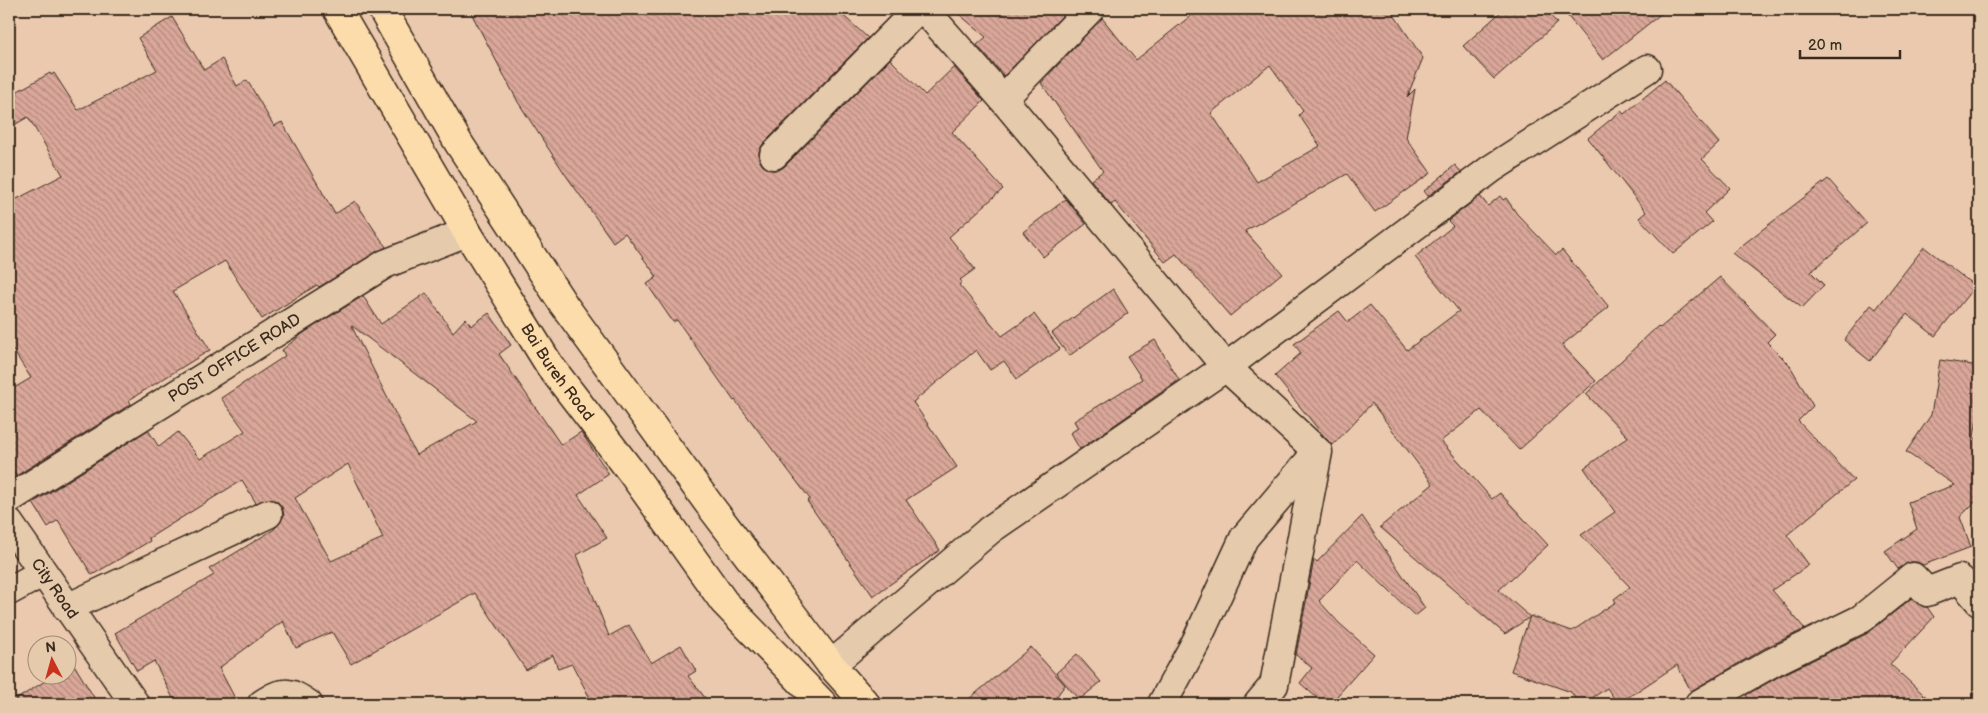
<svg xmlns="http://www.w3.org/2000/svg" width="1988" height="713" font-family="'Balsamiq Sans',sans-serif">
	<defs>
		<pattern id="building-back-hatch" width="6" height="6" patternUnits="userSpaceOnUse" patternTransform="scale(1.25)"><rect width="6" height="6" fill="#daa79a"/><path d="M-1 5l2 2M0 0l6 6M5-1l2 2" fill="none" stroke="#b2887d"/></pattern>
	</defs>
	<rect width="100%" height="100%" fill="#eac9ae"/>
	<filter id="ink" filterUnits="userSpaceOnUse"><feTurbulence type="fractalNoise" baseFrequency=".02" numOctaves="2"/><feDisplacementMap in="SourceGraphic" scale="10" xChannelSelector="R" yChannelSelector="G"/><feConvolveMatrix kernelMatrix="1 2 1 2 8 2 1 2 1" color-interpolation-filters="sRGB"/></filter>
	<g filter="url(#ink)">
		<g fill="url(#building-back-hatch)" stroke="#3b2a1e" fill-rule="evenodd">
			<polygon points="469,9 836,9 868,38 763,144 759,152 759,160 763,166 771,170 779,170 785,166 890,59 925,95 954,67 984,101 952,132 1003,189 949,237 975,269 960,280 962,282 959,285 1002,336 1034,314 1060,349 1017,379 1004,361 990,370 976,350 913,402 957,467 906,500 940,550 873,596 807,501 810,499 735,400 734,401 677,320 673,322 647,284 657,277 625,233 613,242 565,174 518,102"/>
			<polygon points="953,9 1069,9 1004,76 977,45 986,37"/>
			<path d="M 1199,9 L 1390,9 L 1423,58 L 1407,97 L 1415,89 L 1406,138 L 1431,173 L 1375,212 L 1347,174 L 1245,231 L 1282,273 L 1230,316 L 1176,254 L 1165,262 L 1115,202 L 1111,205 L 1091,180 L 1103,171 L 1041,83 L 1102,18 L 1136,60 ZM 1270,65 L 1303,111 L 1299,115 L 1320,146 L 1257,182 L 1211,113 Z"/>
			<polygon points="1504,9 1544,9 1557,23 1494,79 1463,46"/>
			<polygon points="1562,9 1667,9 1603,60"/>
			<polygon points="172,17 204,70 222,59 237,86 247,80 274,126 282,122 335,214 355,201 386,247 319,287 317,285 262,319 225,261 173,291 210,350 129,400 131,404 16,476 9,465 9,391 31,378 9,344 9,203 63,175 28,117 9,128 9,96 50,73 51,75 54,73 78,110 157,70 138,38"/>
			<polygon points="1665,80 1719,143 1702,159 1730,188 1704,213 1712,222 1673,254 1639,218 1646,212 1588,138 1621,111 1624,114"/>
			<polygon points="1455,165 1461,172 1428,196 1424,191"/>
			<polygon points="1828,179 1867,223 1811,272 1824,285 1802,308 1732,253"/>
			<polygon points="1480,196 1488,206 1500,196 1503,200 1506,198 1517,214 1556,255 1562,250 1609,307 1562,345 1596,381 1519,450 1481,410 1441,441 1492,499 1500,493 1548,545 1499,590 1530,617 1505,634 1380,527 1433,484 1372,403 1332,446 1275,376 1301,353 1294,344 1339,311 1348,322 1370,305 1407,350 1459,311 1415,257 1453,226 1448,221"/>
			<polygon points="1066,199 1086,224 1043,257 1023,232"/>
			<polygon points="1924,247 1975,286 1935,336 1907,314 1870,361 1844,340 1871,305 1876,309"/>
			<polygon points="1720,277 1775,334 1767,342 1789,364 1813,406 1798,421 1854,480 1787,535 1809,565 1772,590 1805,629 1765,648 1691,691 1677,665 1618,704 1607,688 1583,704 1579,704 1571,692 1511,671 1530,616 1572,631 1616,602 1614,599 1630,587 1581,535 1615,512 1584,468 1628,437 1586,394 1658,326 1660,328"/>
			<polygon points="1113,289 1128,313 1069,356 1052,333"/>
			<path d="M 426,293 L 453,332 L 466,318 L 471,326 L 489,313 L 511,345 L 499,354 L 561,445 L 581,432 L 609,474 L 578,495 L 607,538 L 577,555 L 609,636 L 629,625 L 651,663 L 681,645 L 696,671 L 688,676 L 710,704 L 593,704 L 572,664 L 558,669 L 553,655 L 526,670 L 475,593 L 351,664 L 332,632 L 296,648 L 283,621 L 219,668 L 238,704 L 176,704 L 154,661 L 137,671 L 115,633 L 214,575 L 209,569 L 273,530 L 280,523 L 284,515 L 282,507 L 277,501 L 270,499 L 256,503 L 242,480 L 149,538 L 150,541 L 92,575 L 58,520 L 48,527 L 33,503 L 148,430 L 159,447 L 178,432 L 200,459 L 245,431 L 221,398 L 285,356 L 282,350 L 305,332 L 363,296 L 381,324 ZM 351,325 L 402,364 L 477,421 L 416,455 ZM 348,464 L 383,538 L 331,561 L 295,498 Z"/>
			<polygon points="1155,340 1179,380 1080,449 1070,433 1078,428 1074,421 1142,379 1127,356"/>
			<polygon points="1940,360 1979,366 1979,407 1974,437 1979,442 1979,502 1977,500 1960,517 1971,547 1923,565 1917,562 1911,562 1898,569 1885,551 1917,529 1908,502 1955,485 1906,452 1931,415"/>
			<polygon points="1362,516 1425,608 1415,616 1357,560 1319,601 1339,623 1374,654 1330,704 1324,704 1300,683 1312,668 1296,655 1314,559 1317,562"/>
			<polygon points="1912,598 1923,607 1927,607 1934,617 1890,664 1934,704 1752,704 1746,695 1780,676 1868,633"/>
			<polygon points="1031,647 1065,685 1051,704 963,704"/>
			<polygon points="1077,654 1101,682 1079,700 1056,673"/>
			<polygon points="73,663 98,704 9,704 53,676 68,676 68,667"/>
		</g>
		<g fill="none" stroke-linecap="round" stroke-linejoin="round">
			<defs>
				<g id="minor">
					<polyline points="924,9 1003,99 1226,367 1318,452 1274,685 1258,704"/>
					<polyline points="1003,99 1090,9"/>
					<polyline points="774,155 918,9"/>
					<path id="s1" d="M 9,499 L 385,264 L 467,232"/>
					<polyline points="9,591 42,573"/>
					<polyline points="67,608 268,514"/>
					<polyline points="831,665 991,529 1226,367 1491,169 1647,69"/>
					<path d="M 262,704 C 282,691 288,690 308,704"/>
					<polyline points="1162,704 1196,642 1244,538 1317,452"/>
					<polyline points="1699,704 1773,662 1861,619 1913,577 1927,592 1960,579 1979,601"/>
				</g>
				<g id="secondary">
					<path id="s2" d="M 9,523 L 135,704"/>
				</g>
				<g id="trunk">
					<path id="s3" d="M 337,9 L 467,232 L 550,366 L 632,473 L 724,602 L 823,704"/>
					<polyline points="382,9 458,142 564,305 711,507 831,665 866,704"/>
				</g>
			</defs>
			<use href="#minor" stroke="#3b2a1e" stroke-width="31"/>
			<use href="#secondary" stroke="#3b2a1e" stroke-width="31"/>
			<use href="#trunk" stroke="#3b2a1e" stroke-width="31"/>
			<use href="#minor" stroke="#e5caac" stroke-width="28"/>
			<use href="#secondary" stroke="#e5caac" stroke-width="28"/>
			<use href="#trunk" stroke="#fddcac" stroke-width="28"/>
		</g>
	</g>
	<g text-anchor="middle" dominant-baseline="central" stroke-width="5" stroke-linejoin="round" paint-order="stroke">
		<g font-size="16" fill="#3b2a1e" stroke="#e5caac">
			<text stroke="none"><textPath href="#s1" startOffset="266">POST OFFICE ROAD</textPath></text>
			<text stroke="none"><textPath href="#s3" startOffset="425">Bai Bureh Road</textPath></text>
			<text stroke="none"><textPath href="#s2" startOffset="80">City Road</textPath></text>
		</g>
	</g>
	<rect width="1988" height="713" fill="none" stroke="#e5caac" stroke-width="30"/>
	<rect x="15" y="15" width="1958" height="683" fill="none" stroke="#3b2a1e" stroke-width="2" filter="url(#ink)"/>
	<g transform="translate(52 660) rotate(354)"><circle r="24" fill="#e5caac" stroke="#a18a73"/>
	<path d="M0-4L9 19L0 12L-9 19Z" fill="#c8321e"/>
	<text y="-8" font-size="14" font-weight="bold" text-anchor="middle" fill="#3b2a1e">N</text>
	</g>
	<path d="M1800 50v8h100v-8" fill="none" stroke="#3b2a1e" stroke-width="2.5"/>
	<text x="1808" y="50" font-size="15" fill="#3b2a1e" stroke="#e5caac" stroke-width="4" paint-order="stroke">20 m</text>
</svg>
